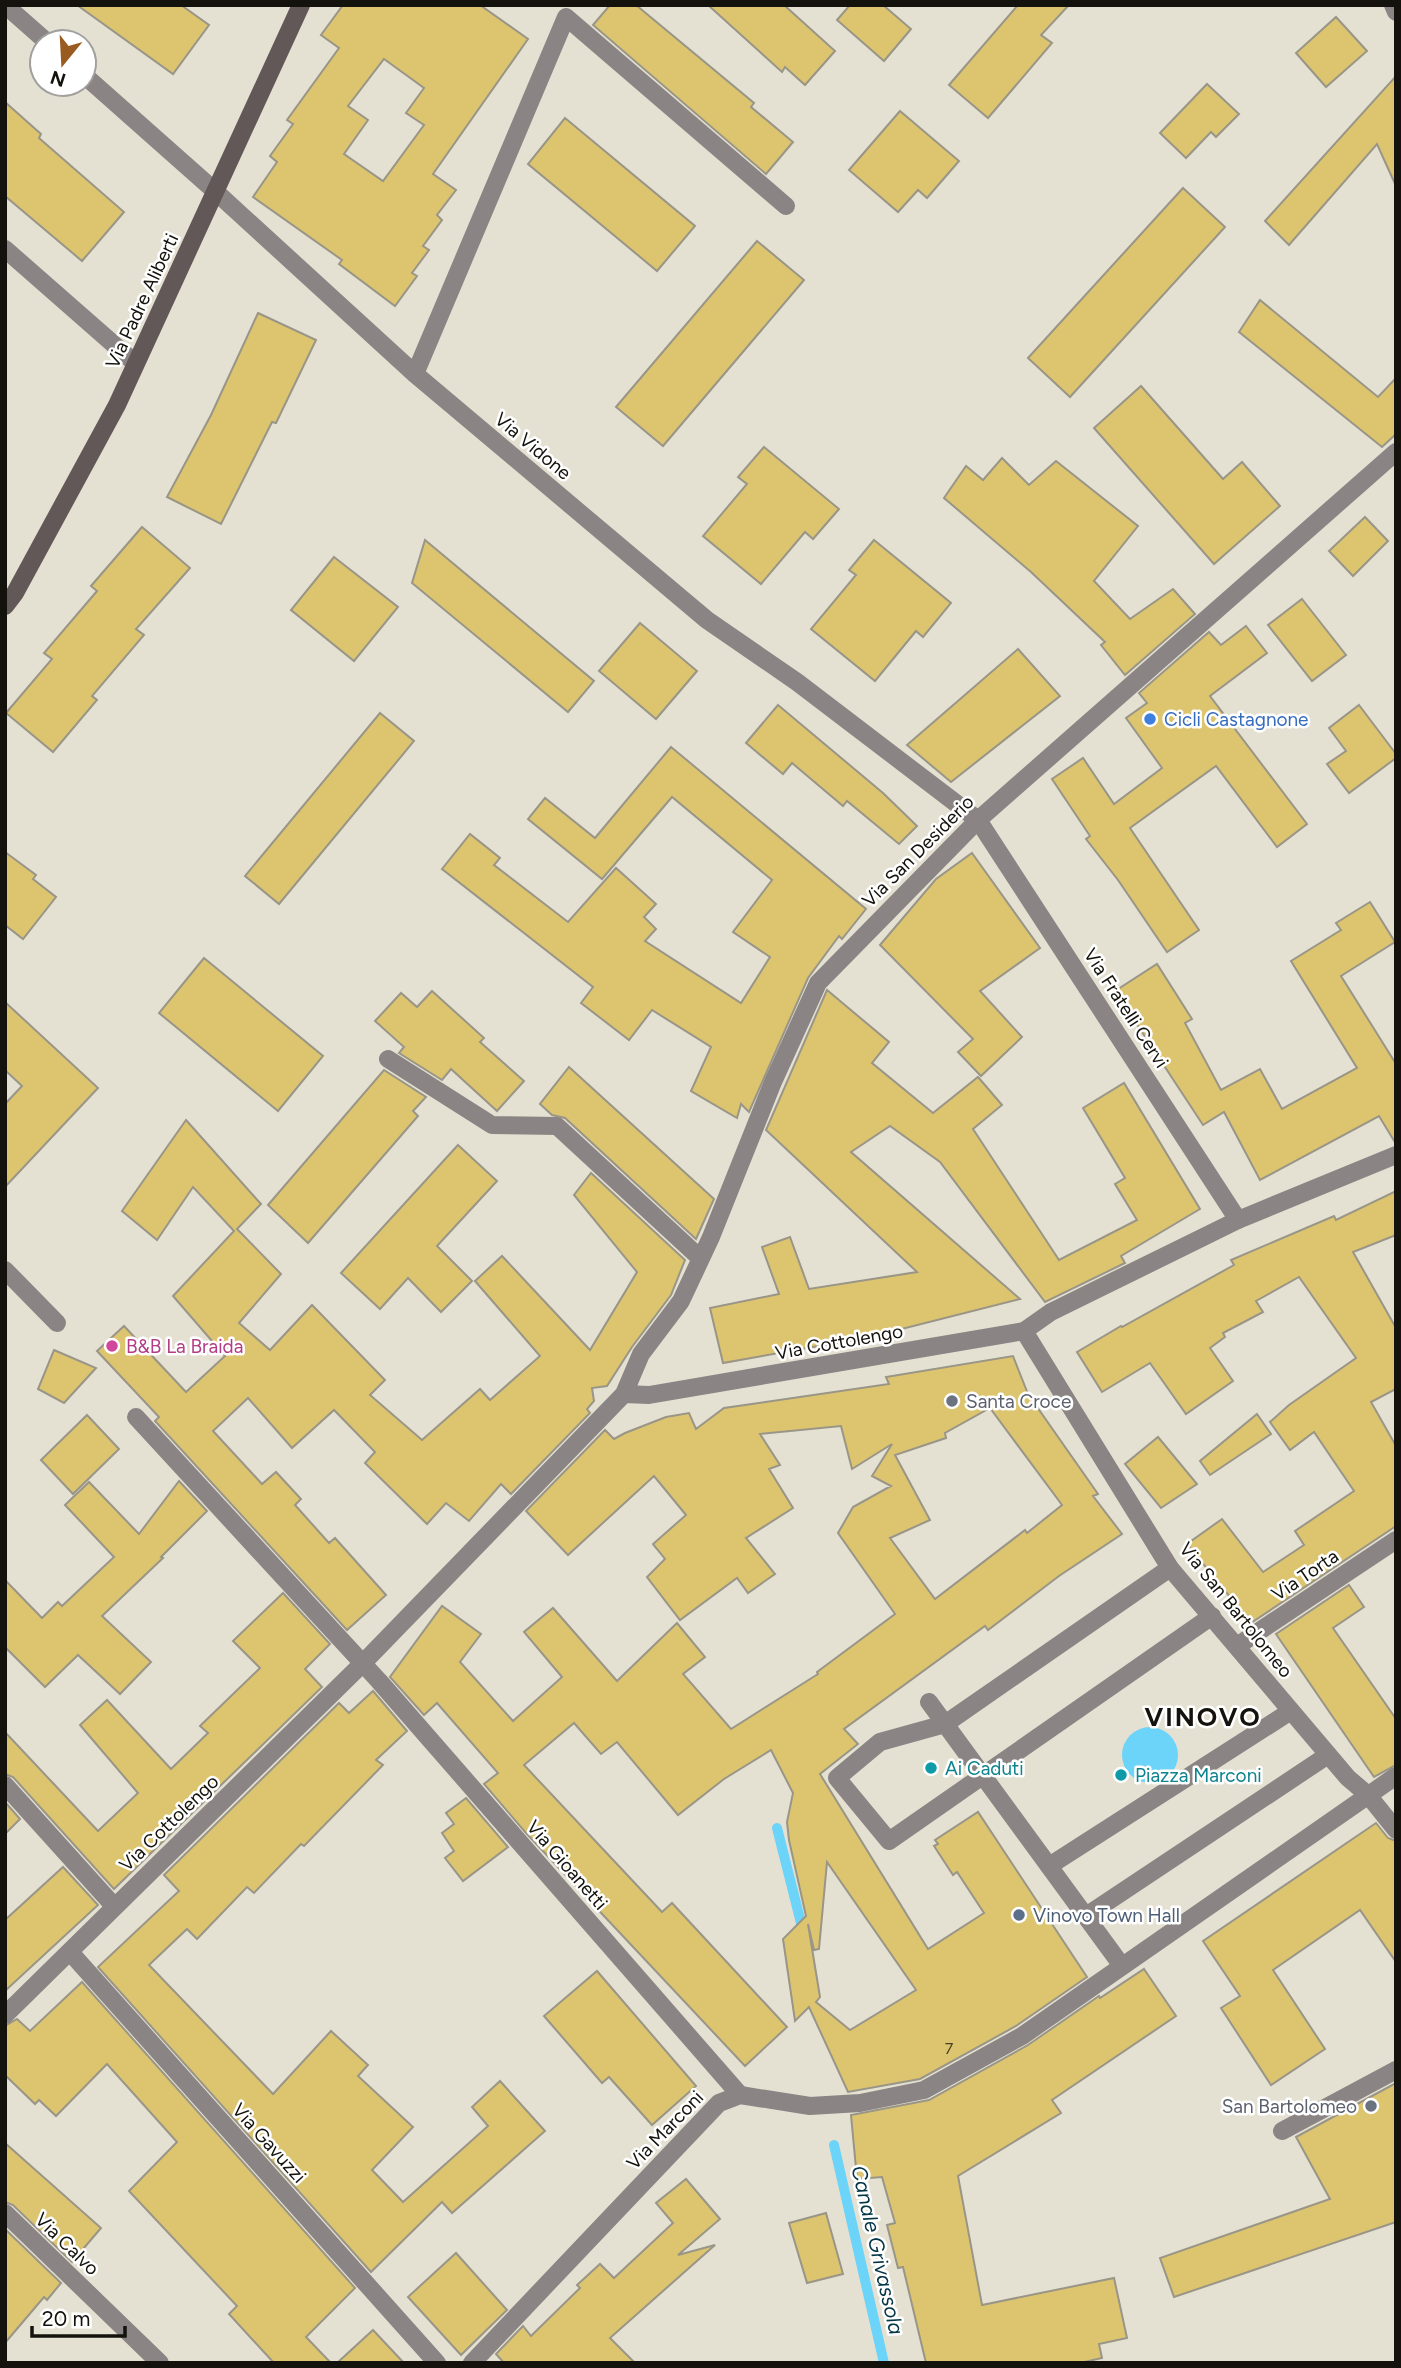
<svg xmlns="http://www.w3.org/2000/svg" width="1401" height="2368" font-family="Figtree,sans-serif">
	<rect width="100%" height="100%" fill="#e5e1d2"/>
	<circle fill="#6cd3f9" cx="1150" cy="1755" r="28"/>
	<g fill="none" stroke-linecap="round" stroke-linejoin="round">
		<g stroke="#6cd3f9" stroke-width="10">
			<polyline points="777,1828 801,1923"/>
			<polyline points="834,2145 884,2363"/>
		</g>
	</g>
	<g fill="#ddc56f" stroke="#999587" stroke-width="2" fill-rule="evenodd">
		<polygon points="77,5 181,5 209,25 173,74"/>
		<path d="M 343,5 L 480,5 L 528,39 L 433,174 L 456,190 L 437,215 L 442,220 L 423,246 L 429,250 L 412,273 L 417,276 L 395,306 L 339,264 L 342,260 L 253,197 L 277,162 L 270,156 L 293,124 L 287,120 L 339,48 L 321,35 ZM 384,59 L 424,88 L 406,113 L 424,125 L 383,181 L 344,154 L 368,120 L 348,106 Z"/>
		<polygon points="610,5 636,5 754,103 751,107 793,142 766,174 593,25"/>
		<polygon points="708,5 784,5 835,51 805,85 785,67 782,72"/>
		<polygon points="850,5 883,5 911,29 884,61 837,20"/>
		<polygon points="1018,5 1069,5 1041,35 1052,43 988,118 949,85"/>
		<polygon points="1336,17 1367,51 1326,87 1296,53"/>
		<polygon points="1396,76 1396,186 1377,144 1289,245 1265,221"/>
		<polygon points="1207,84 1239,114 1216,137 1211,132 1186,158 1160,133"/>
		<polygon points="5,102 41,134 39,138 124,212 82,261 5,196"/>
		<polygon points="900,111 959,161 927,198 918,190 898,212 849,170"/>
		<polygon points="565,118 695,226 657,271 528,164"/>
		<polygon points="1183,188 1225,227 1070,397 1028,358"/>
		<polygon points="757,241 804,280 663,446 616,407"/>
		<polygon points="1260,300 1378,397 1396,378 1396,434 1382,447 1239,332"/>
		<polygon points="258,313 316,340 276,423 272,422 221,524 167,497 211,415"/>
		<polygon points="1141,386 1223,479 1242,462 1280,506 1214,564 1094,428"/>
		<polygon points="764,447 839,509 813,539 805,532 761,584 703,536 747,484 738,477"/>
		<polygon points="1002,458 1029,485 1056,461 1138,526 1094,581 1130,619 1173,589 1195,614 1125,675 1101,645 1105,642 1031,572 944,498 966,466 983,480"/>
		<polygon points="1365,517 1388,541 1353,576 1329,551"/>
		<polygon points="142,527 190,568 136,629 144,635 92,696 97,700 53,752 6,713 52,659 44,653 97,591 91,586"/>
		<polygon points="425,540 594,681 568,712 412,583"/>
		<polygon points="874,540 951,603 923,637 916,631 875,681 811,629 856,575 849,570"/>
		<polygon points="334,557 398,607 354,661 291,610"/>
		<polygon points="1302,599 1346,655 1312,681 1268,625"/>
		<polygon points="640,623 697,671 656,719 599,671"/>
		<polygon points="1246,626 1267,653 1210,696 1307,824 1277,847 1216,766 1130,828 1199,930 1167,952 1118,880 1086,839 1090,836 1052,779 1083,758 1114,804 1162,768 1126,718 1147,703 1139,693 1209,632 1221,645"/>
		<polygon points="1018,649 1060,696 951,782 907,745"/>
		<polygon points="778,705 883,793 917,826 899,844 847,801 843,806 792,763 783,774 746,743"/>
		<polygon points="1359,705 1396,754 1396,758 1349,793 1327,764 1346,751 1329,728"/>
		<polygon points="380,713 414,741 279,904 245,876"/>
		<polygon points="671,747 866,909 842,939 839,936 808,978 749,1112 741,1104 737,1118 691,1091 711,1047 652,1010 629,1040 581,1003 593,987 442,869 470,834 500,858 494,865 568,922 616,868 656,904 644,917 656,929 645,941 741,1003 770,957 733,932 772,880 672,797 602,879 528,819 545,798 595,838"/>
		<polygon points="5,852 36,875 33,879 56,897 23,939 5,925"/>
		<polygon points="972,853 1040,948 980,991 1022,1037 981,1076 958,1052 973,1039 880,945 936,879"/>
		<polygon points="1370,902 1395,942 1341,976 1396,1064 1396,1144 1379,1116 1260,1180 1224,1112 1203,1125 1115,991 1157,964 1192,1019 1185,1023 1221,1090 1260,1069 1282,1109 1357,1068 1291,961 1341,930 1336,923"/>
		<polygon points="204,958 323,1056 278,1111 159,1013"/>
		<polygon points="827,990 889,1042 872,1063 933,1113 978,1077 1002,1105 973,1129 1059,1260 1137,1220 1115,1184 1125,1178 1083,1108 1124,1083 1200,1209 1121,1256 1125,1263 1045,1302 940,1162 890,1126 851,1152 1020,1299 870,1337 723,1363 710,1308 779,1294 762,1247 790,1237 809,1289 917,1272 766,1130"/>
		<polygon points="432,991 484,1038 480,1042 524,1081 497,1111 451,1069 442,1080 399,1053 404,1047 375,1021 401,993 417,1007"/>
		<polygon points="5,1002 98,1088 5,1187 5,1104 22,1086 5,1070"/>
		<polygon points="569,1067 714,1199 696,1239 565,1118 552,1115 540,1104"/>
		<polygon points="384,1070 426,1097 413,1111 418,1116 308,1243 268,1205"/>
		<polygon points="186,1120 261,1204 237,1229 281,1274 239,1323 270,1350 312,1305 385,1380 370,1395 422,1440 480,1389 490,1400 540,1356 475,1281 502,1256 590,1350 637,1272 574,1195 591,1173 685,1260 671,1295 632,1347 607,1386 592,1388 594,1401 587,1409 590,1413 511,1494 501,1484 469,1521 446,1503 427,1524 365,1463 375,1452 334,1410 292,1448 248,1398 213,1431 262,1484 276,1472 301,1499 295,1505 329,1543 335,1538 386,1595 347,1630 155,1421 159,1417 97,1351 124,1326 186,1392 225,1356 173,1296 234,1231 193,1187 157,1240 122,1211"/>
		<polygon points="458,1145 497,1181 437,1246 472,1281 441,1312 408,1278 380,1309 341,1273"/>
		<polygon points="1396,1191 1396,1235 1353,1252 1396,1328 1396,1389 1371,1402 1396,1446 1396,1526 1251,1623 1187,1544 1222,1519 1263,1572 1304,1545 1295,1531 1354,1491 1314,1432 1290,1450 1270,1422 1289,1405 1356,1358 1299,1277 1256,1301 1263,1312 1223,1333 1225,1337 1210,1348 1233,1381 1186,1414 1150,1363 1102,1392 1077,1352 1121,1326 1122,1327 1234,1265 1231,1260 1334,1216 1336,1220"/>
		<polygon points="54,1350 96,1368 64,1403 38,1389"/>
		<path d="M 1013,1356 L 1028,1394 L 1098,1494 L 1093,1496 L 1122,1534 L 1059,1576 L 988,1630 L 985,1626 L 844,1729 L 858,1744 L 820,1774 L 928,1949 L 984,1913 L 957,1872 L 953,1875 L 934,1846 L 938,1844 L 935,1840 L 978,1812 L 1087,1977 L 1016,2026 L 920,2079 L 848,2092 L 809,2007 L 795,2021 L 783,1939 L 806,1916 L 789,1840 L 787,1822 L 793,1793 L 771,1750 L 724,1779 L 678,1815 L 617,1742 L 601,1754 L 574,1723 L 524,1765 L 662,1912 L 672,1903 L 787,2027 L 745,2066 L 526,1833 L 484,1784 L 498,1773 L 437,1703 L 424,1715 L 390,1677 L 442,1606 L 481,1634 L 460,1662 L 513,1721 L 562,1677 L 524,1632 L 553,1608 L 617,1681 L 677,1623 L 705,1657 L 683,1674 L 731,1729 L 818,1674 L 817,1672 L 895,1614 L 838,1533 L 853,1507 L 891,1486 L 872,1476 L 892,1444 L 852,1469 L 841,1426 L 760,1434 L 780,1465 L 769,1469 L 793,1508 L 746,1538 L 775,1574 L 748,1593 L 737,1578 L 680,1620 L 647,1577 L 665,1559 L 653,1544 L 686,1515 L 654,1476 L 568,1555 L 526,1511 L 605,1430 L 614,1439 L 625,1433 L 666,1417 L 689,1413 L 696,1429 L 724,1408 L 889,1384 L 886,1377 ZM 990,1408 L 1062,1505 L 1027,1533 L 1025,1530 L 935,1599 L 890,1538 L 930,1520 L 895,1455 L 946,1438 L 945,1433 ZM 827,1862 L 916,1990 L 850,2030 L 816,2002 L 820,1997 L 808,1924 L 814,1950 L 819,1949 Z"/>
		<polygon points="1257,1414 1271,1434 1210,1475 1200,1461"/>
		<polygon points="87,1415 119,1449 73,1494 41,1460"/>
		<polygon points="1158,1437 1197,1484 1161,1508 1125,1464"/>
		<polygon points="179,1481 207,1511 161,1557 163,1558 102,1616 151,1662 120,1694 78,1655 45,1687 5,1647 5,1580 42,1618 58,1602 62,1606 114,1557 65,1505 89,1482 139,1534"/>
		<polygon points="1349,1585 1364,1607 1333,1628 1396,1719 1396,1765 1374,1777 1276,1634"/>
		<polygon points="283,1593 330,1644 305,1669 322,1687 114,1889 13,1777 5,1774 5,1732 98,1831 138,1793 80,1725 107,1700 171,1769 208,1733 200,1726 260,1668 233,1641"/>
		<polygon points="373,1691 407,1731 376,1760 383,1765 304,1846 301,1844 254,1893 247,1887 197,1939 187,1929 149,1965 273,2094 331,2031 368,2065 358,2076 413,2127 372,2170 403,2202 488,2126 472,2107 500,2081 545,2131 452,2213 442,2202 371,2272 98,1967 179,1891 164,1875 339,1703 349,1713"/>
		<polygon points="466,1798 508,1847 463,1881 445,1858 454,1851 442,1833 454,1824 446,1813"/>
		<polygon points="5,1802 20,1819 5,1834"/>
		<polygon points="1376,1823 1388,1838 1396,1841 1396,1962 1360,1910 1273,1970 1325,2049 1271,2085 1221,2008 1240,1996 1203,1941"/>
		<polygon points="63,1867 98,1905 5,1991 5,1920"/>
		<polygon points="1144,1969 1176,2016 1052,2100 1061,2113 958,2176 982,2305 1114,2278 1127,2338 1099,2344 1102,2358 1080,2363 926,2363 903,2267 898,2268 887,2225 895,2223 882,2177 857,2179 851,2115 929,2100 1028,2045 1099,1996 1100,1998"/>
		<polygon points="597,1971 696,2086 652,2125 609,2077 602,2083 544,2016"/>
		<polygon points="82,1982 355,2288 306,2337 331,2363 274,2363 229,2314 237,2306 129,2191 177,2142 107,2064 56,2116 39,2100 35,2104 5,2075 5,2026 17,2019 30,2031"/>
		<polygon points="1396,2083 1396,2222 1174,2297 1160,2258 1330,2199 1296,2137"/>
		<polygon points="5,2143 101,2228 72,2262 13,2205 5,2202"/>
		<polygon points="686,2179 720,2219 678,2255 715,2245 610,2338 635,2363 504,2363 496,2354 523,2326 531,2336 580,2288 577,2285 600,2264 614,2278 673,2223 656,2203"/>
		<polygon points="826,2213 843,2274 807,2283 789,2223"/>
		<polygon points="5,2229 61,2283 47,2300 44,2297 5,2343"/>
		<polygon points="456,2253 507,2310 461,2355 408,2297"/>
		<polygon points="373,2330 404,2363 337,2363"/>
	</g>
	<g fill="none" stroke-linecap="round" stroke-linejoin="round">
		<g stroke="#8b8484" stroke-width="18">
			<polyline points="5,5 47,42"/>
			<polyline points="1393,5 1396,12"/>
			<polyline points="84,75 216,192 415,374 707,620 797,682 978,820 1238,1220"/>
			<polyline points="5,249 135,363"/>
			<polyline points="415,374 566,17 786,206"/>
			<polyline points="388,1059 492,1125 557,1126 700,1258"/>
			<polyline points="5,1270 57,1323"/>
			<polyline points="1024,1331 1170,1568 1348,1778 1368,1795 1396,1830"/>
			<polyline points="624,1394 649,1395 1024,1331 1051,1312 1238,1220 1396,1155"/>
			<polyline points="136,1417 379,1681 740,2095"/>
			<polyline points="1170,1568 945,1724 880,1742 837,1778 889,1841 1212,1616"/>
			<polyline points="1237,1646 1396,1540"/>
			<polyline points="929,1702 1122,1966"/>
			<polyline points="5,1785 114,1906"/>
			<polyline points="1049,1866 1291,1711"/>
			<polyline points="1086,1916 1328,1755"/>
			<polyline points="70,1952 437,2363"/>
			<polyline points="5,2015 363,1663 624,1394 641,1354 681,1301 711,1237 773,1082 818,983 978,820 1396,452"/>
			<polyline points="1282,2131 1396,2070"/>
			<polyline points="5,2213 160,2363"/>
			<polyline points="472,2363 719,2103 740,2095 810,2106 860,2103 924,2090 1022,2036 1396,1776"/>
		</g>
		<polyline stroke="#635858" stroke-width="18" points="5,606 15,593 117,405 301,5"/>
	</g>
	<circle fill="#3f7fe0" stroke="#fff" stroke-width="2.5" cx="1150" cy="719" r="7"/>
	<circle fill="#d1479c" stroke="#fff" stroke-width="2.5" cx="112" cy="1346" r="7"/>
	<g fill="#6b7280" stroke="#fff" stroke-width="2.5">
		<circle cx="952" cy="1401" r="7"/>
		<circle cx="1371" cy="2106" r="7"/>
	</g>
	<g fill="#0f9aa8" stroke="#fff" stroke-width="2.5">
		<circle cx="931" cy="1768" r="7"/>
		<circle cx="1121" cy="1775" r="7"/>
	</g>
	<circle fill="#5c6f8a" stroke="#fff" stroke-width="2.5" cx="1019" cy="1915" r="7"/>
	<g text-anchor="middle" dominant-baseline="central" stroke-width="5" stroke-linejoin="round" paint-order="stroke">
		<g font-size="16" fill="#463f25">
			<text x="949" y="2048">7</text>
		</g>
		<g font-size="19" fill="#13120c" stroke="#fff">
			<text transform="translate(142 301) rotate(-65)">Via Padre Aliberti</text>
			<text transform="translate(533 446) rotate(40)">Via Vidone</text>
			<text transform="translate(918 851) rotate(-45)">Via San Desiderio</text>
			<text transform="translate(1126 1008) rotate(57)">Via Fratelli Cervi</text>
			<text transform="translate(839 1342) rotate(-10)">Via Cottolengo</text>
			<text transform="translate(1305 1575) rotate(-34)">Via Torta</text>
			<text transform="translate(1236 1610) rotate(51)">Via San Bartolomeo</text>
			<text transform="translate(169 1823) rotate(-44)">Via Cottolengo</text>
			<text transform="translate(567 1865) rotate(49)">Via Gioanetti</text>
			<text transform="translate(665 2130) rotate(-46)">Via Marconi</text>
			<text transform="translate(269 2143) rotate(48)">Via Gavuzzi</text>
			<text transform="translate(67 2244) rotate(44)">Via Calvo</text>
		</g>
		<g font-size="19" fill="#366cbe" stroke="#fff" text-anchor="start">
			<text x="1164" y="719">Cicli Castagnone</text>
		</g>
		<g font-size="19" fill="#b23c85" stroke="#fff" text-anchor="start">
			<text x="126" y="1346">B&amp;B La Braida</text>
		</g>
		<g font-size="19" fill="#5b616d" stroke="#fff" text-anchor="start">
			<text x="966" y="1401">Santa Croce</text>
			<text x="1357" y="2106" text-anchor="end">San Bartolomeo</text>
		</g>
		<g font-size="19" fill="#0d838f" stroke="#fff" text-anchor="start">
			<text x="945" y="1768">Ai Caduti</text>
			<text x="1135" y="1775">Piazza Marconi</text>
		</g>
		<g font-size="19" fill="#4e5e75" stroke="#fff" text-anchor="start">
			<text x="1033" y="1915">Vinovo Town Hall</text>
		</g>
		<g font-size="21" font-style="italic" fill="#033544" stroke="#fff">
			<text transform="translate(878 2250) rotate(77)">Canale Grivassola</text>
		</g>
		<g font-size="26" font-weight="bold" letter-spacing="2" fill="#13120c" stroke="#fff">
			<text x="1203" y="1717">VINOVO</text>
		</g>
	</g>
	<rect width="1401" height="2368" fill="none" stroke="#13120c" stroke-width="14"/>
	<g transform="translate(63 63) rotate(198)"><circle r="33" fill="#ffffff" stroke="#a1a09e" stroke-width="2"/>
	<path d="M0-5L12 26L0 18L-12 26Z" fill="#995b1f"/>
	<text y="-10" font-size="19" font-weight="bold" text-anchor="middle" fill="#13120c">N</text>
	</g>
	<path d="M32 2326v10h93v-10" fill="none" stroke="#13120c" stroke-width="3.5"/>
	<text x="42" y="2326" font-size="21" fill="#13120c" stroke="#ffffff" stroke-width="5" paint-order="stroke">20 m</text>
</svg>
